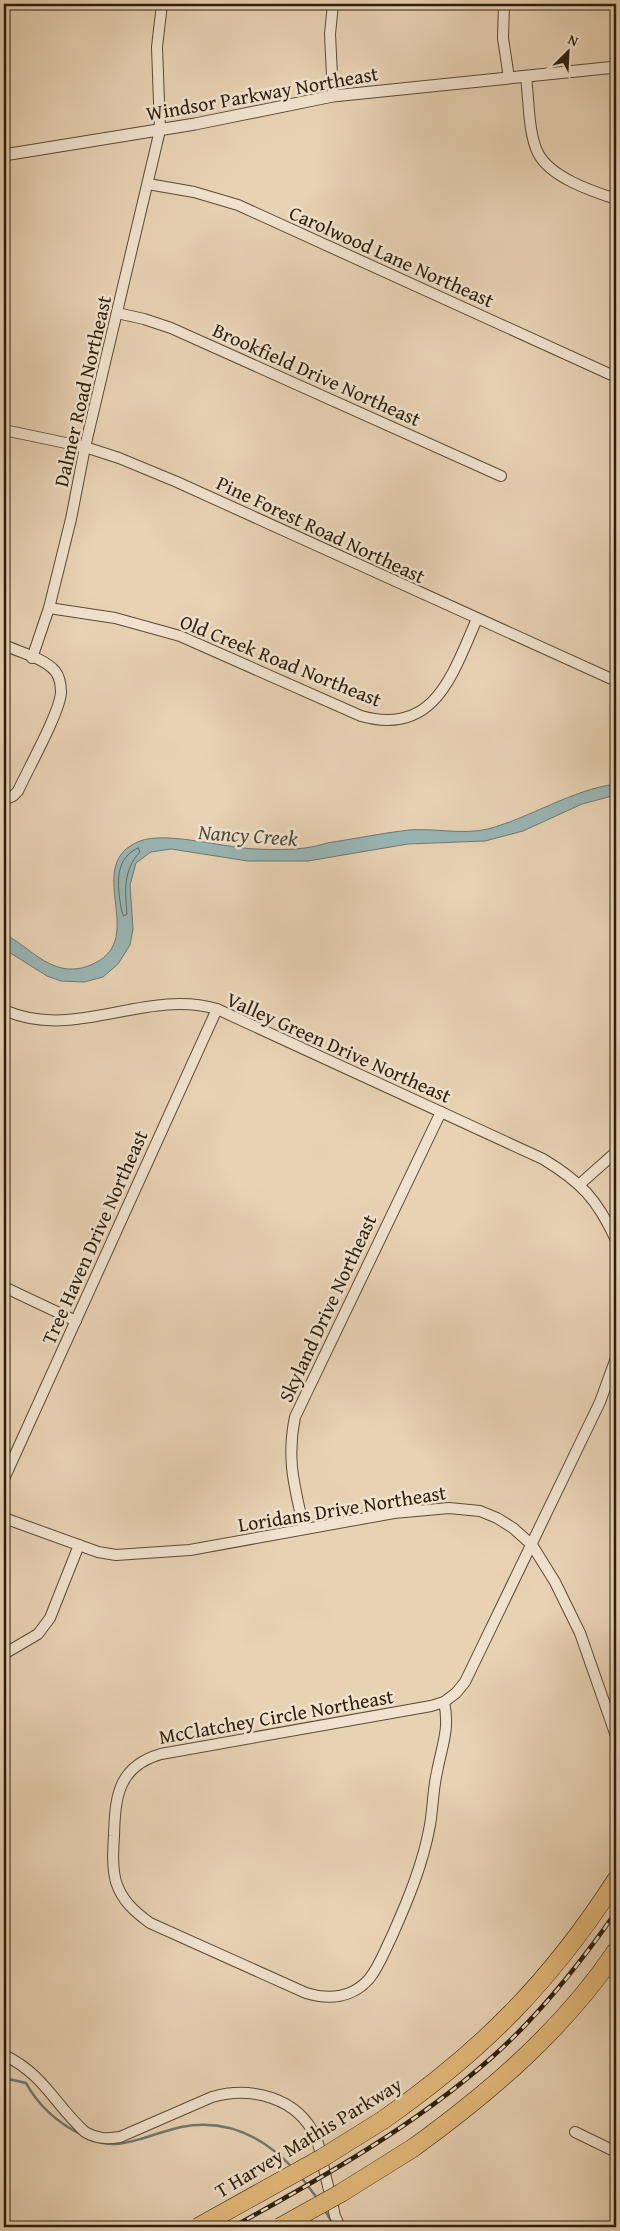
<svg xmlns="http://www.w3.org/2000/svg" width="620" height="2231" font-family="'Gentium Book Plus',serif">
	<rect width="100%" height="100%" fill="#e8d2b4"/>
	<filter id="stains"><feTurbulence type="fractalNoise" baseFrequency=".004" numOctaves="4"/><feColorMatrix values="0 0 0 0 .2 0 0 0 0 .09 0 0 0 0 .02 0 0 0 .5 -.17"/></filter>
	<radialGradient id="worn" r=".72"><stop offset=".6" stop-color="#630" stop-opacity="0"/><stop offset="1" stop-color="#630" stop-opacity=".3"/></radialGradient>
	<path fill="#99b6b6" stroke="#6d7972" d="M 616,784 L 616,795 L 582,804 L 523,831 L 485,841 L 408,844 L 308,861 L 248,861 L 171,849 L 151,852 L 136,863 L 130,885 L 133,929 L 130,945 L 118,964 L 103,977 L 84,982 L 61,981 L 47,976 L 4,949 L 4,934 C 23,943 38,961 58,967 C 71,971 83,969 95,963 C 148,937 81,864 140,841 C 167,831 224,848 256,849 C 272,850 289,850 305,848 C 313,847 320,845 327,843 C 354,839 382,833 409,830 C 435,828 463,835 488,829 C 532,817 571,790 616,784 Z"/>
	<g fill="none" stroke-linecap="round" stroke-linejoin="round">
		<path stroke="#626a60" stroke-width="1" d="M 138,848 L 140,852 C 123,870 125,890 127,914 L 124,916 C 121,912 121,907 120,901 C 117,881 116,858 138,848 Z"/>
		<g stroke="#6d7972" stroke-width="2.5">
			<path d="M 4,2078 L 26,2083 C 39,2107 58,2123 82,2135"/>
			<path d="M 99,2142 C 114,2147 129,2142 144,2138 C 156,2134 169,2130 181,2127 C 225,2118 262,2136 292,2167"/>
			<polyline points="301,2177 317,2198"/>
			<polyline points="324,2209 335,2227"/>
		</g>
		<defs>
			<g id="minor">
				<polyline points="333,4 330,34 333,96"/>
				<polyline points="504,4 503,38 509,78"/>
				<path d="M 526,77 C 529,99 528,133 538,153 C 550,177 591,191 616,199"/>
				<polyline points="148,184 194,192 238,205 616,377"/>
				<polyline points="117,313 144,319 171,328 501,476"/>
				<polyline points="4,430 85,447 119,458 177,482 616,681"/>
				<path d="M 49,608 L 115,618 L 180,636 L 361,716 C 436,737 453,672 477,619"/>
				<path d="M 4,645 C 19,652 44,658 55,671 C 60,677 61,685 61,693 C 59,714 28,769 18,791 L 13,796 L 4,800"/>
				<polyline points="32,658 49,608 71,519 85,447 160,130 157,47 162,4"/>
				<path d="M 4,1010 C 76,1042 145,988 217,1009 L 543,1159 C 581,1182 597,1199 616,1240"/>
				<polyline points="580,1184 616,1152"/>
				<polyline points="4,1287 76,1321"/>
				<polyline points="4,1479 217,1009"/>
				<polyline points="4,1518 98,1552 116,1555 190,1550 394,1513 449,1508 480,1511 497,1518 513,1528 532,1545 555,1582 580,1633 616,1736"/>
				<path d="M 304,1529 C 295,1488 286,1460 295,1417 L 441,1112"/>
				<polyline points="4,1654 38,1634 50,1618 79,1545"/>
				<path d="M 444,1702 C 450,1729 442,1745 437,1772 C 433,1789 433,1807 430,1825 C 423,1864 408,1900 392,1936 C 385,1950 379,1967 369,1979 C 352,1998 329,2000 306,1993 L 150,1923 C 135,1912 122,1901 116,1882 C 112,1867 113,1851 114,1836 C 115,1797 118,1766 161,1754 L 431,1706 Z"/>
				<polyline points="444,1702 456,1693 465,1682 600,1402 616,1358"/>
				<path d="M 4,2055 C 45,2075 54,2104 85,2132 C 97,2139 107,2139 120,2137 L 212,2097 C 251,2086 298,2097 316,2138 C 319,2144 320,2153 322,2160 C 326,2179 331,2197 335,2216 L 340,2227"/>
				<polyline points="575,2132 616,2152"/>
			</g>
			<polyline id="tertiary" points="4,155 195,124 333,96 616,67"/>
			<g id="motorway">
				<path d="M 383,2120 C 482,2051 551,1981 616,1880"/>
				<path d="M 413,2148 C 489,2093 563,2030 616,1951"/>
			</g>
		</defs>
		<use href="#minor" stroke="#5b4b35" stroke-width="12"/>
		<use href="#tertiary" stroke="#5b4b35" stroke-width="13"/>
		<use href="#motorway" stroke="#2c1e0b" stroke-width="19"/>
		<use href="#minor" stroke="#f0e2ce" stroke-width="10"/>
		<use href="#tertiary" stroke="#f0e2ce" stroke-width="11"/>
		<use href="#motorway" stroke="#e4b97a" stroke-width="18"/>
		<defs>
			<path id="rail" d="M 233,2227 C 323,2177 413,2127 490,2059 C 539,2016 579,1965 616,1912"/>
		</defs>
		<use href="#rail" stroke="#2c1e0b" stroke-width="4.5"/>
		<use href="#rail" stroke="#f0e2ce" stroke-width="2.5" stroke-dasharray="8" stroke-linecap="butt"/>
		<defs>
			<g id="motorway-bridge">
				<polyline points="198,2227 322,2158 383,2120"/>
				<polyline points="280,2227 341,2193 413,2148"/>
			</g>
		</defs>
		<use href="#motorway-bridge" stroke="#2c1e0b" stroke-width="19" stroke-linecap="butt"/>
		<use href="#motorway-bridge" stroke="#e4b97a" stroke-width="18"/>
	</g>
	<g text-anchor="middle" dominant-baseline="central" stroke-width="5" stroke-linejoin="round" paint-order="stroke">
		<g font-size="20" fill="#2c1e0b" stroke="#f0e2ce">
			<text transform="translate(262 93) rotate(-10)">Windsor Parkway Northeast</text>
			<text transform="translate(392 256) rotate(24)">Carolwood Lane Northeast</text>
			<text transform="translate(317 374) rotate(24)">Brookfield Drive Northeast</text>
			<text transform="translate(82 391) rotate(-77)">Dalmer Road Northeast</text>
			<text transform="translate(321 529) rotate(25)">Pine Forest Road Northeast</text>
			<text transform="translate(281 660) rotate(22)">Old Creek Road Northeast</text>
			<text transform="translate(339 1047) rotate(24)">Valley Green Drive Northeast</text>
			<text transform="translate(94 1237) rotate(-66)">Tree Haven Drive Northeast</text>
			<text transform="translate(327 1308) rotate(-65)">Skyland Drive Northeast</text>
			<text transform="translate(342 1508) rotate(-9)">Loridans Drive Northeast</text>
			<text transform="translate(276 1716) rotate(-10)">McClatchey Circle Northeast</text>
			<text transform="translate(308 2137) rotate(-31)">T Harvey Mathis Parkway</text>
		</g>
		<g font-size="21" font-style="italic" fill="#4d4c3e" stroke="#f0e2ce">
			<text transform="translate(248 835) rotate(4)">Nancy Creek</text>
		</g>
	</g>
	<rect width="620" height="2231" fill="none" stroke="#e8d2b4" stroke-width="20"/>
	<rect x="5" y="5" width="610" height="2221" fill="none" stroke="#2c1e0b" stroke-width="2.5"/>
	<rect x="10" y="10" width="600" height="2211" fill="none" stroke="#2c1e0b"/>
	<g transform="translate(568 52) rotate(24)" stroke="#f0e2ce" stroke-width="4" paint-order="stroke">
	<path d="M0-4L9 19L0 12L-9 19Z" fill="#2c1e0b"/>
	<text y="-8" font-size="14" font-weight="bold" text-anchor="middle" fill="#2c1e0b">N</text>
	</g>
	<rect width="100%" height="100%" filter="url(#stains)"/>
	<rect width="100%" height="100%" fill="url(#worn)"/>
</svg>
